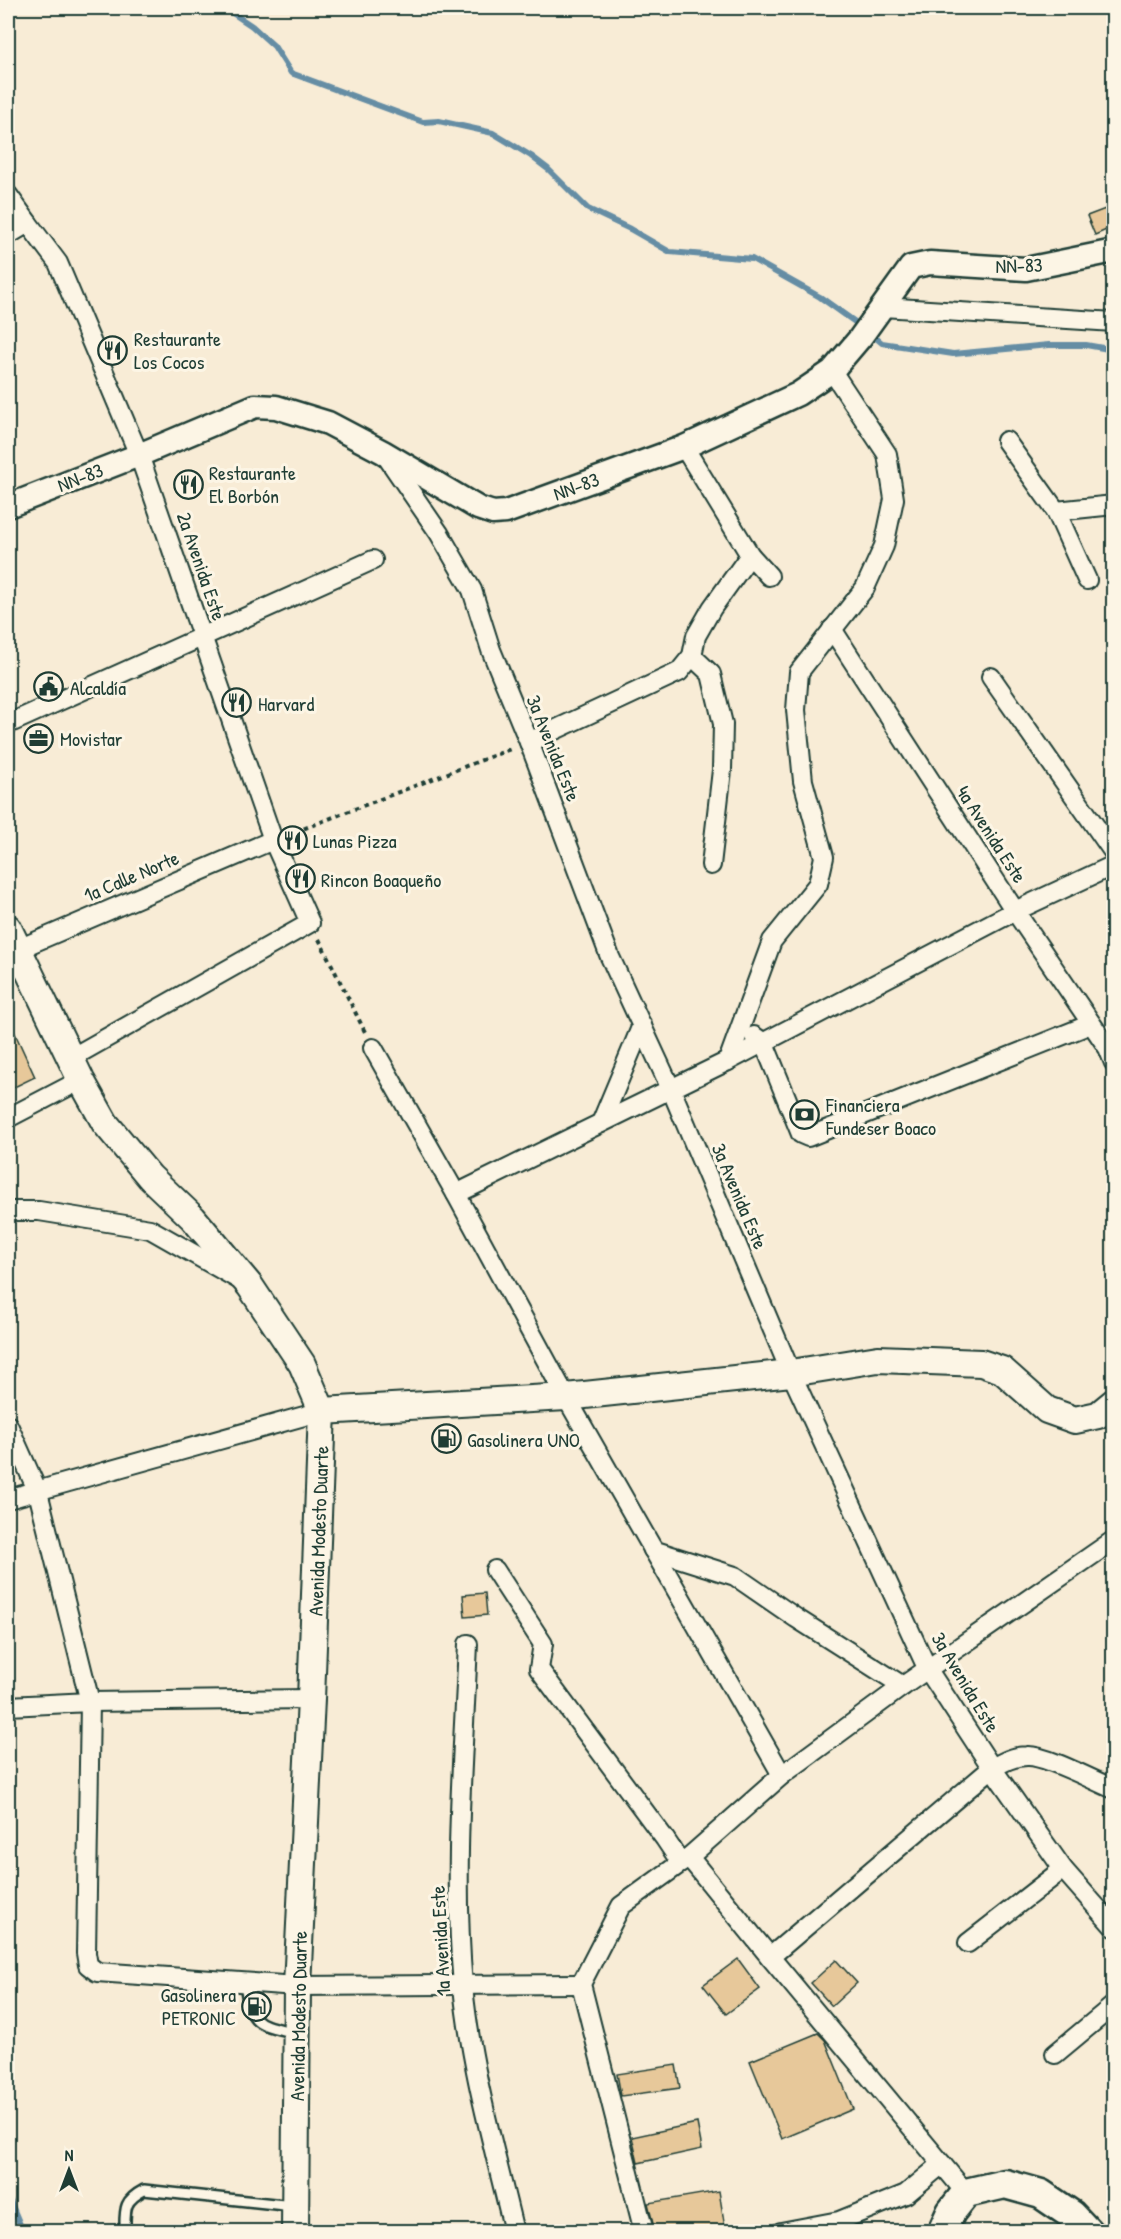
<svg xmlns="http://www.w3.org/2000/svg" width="1121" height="2239" font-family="'Patrick Hand',sans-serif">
	<rect width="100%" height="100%" fill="#f8ecd6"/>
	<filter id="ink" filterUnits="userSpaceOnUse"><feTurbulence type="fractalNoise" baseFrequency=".0167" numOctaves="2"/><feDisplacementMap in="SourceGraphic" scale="12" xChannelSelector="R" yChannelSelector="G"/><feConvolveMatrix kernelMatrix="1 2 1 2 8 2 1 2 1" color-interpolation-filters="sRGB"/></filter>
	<g filter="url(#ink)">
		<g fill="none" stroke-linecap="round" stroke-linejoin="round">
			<g stroke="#658da4" stroke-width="6">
				<polyline points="225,8 252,26 274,46 291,73 423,122 439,121 493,133 531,156 548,169 588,209 630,229 670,252 752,259 820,297 862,327"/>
				<polyline points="870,333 882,343 953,354 1049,345 1086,345 1114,350"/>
				<polyline points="8,2196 23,2232"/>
			</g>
		</g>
		<g fill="#e7c89a" stroke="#1f3d34" stroke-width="1.5">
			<polygon points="1113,206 1113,227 1095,235 1087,216"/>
			<polygon points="8,1018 35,1077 8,1090"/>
			<polygon points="485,1593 487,1615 465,1617 463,1595"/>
			<polygon points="738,1959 760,1989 726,2014 703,1985"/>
			<polygon points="836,1960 857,1983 832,2006 811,1983"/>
			<polygon points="818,2033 825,2040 853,2109 782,2139 750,2061"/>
			<polygon points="676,2065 680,2088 621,2096 617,2074"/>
			<polygon points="697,2123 702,2149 638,2163 632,2137"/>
			<polygon points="719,2191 725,2228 704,2232 655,2232 648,2203"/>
		</g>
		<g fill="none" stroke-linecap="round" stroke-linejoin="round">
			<defs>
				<g id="service">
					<path d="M 245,1983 C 251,2026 256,2023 295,2033"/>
					<path d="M 125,2232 C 125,2209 123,2201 144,2190 L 293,2206"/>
				</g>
				<g id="minor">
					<polyline points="8,195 28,223"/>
					<polyline points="8,235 28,223 58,263 139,455 273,840 310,923 71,1058"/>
					<polyline points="883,307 1114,322"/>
					<polyline points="1006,441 1056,511 1087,580"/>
					<polyline points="684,447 750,555 769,576"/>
					<polyline points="384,453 439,533 472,590 491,650 529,742 610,957 671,1089 791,1373 928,1670 992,1768 1063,1869 1114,1927"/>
					<polyline points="1056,511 1114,505"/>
					<polyline points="832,629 1015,911 1108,1048 1114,1063"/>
					<polyline points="692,656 711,674 723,724 722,770 711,865"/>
					<polyline points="991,677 1114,853"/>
					<polyline points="8,724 373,560"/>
					<polyline points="529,742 679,672 692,656 696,636 712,608 750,555"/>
					<polyline points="9,953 273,840"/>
					<polyline points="754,1036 764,1043 801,1134 808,1137 1091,1024"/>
					<polyline points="373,1048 456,1194 566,1397 782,1775"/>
					<polyline points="728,1061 772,941 818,884 824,857 803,781 796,710 799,672 865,588 884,546 894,499 887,454 832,371"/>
					<polyline points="8,1118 81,1080"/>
					<polyline points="601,1123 642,1025"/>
					<polyline points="456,1194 728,1061 1015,911 1114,865"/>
					<polyline points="8,1211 39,1211 150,1229 238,1279"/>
					<polyline points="8,1425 38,1492 90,1702 86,1953 88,1965 97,1972 297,1986 581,1984"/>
					<polyline points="8,1499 322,1411"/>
					<polyline points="653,1550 735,1576 796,1618 903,1686"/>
					<polyline points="495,1570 543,1644 539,1669 665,1839 681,1863"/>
					<path d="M 468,1644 C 463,1757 453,1872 463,1986 C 471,2069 495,2151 514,2232"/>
					<polyline points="8,1706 90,1702 311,1699"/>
					<polyline points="689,1857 770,1957 966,2193"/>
					<polyline points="968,1943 1063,1869"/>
					<path d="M 770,1957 L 992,1768 C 1003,1762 1014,1756 1027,1756 C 1046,1755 1094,1781 1114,1789"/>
					<polyline points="1055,2054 1114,2005"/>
					<polyline points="644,2232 581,1984 621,1906 689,1857 782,1775 903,1686 1114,1540"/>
					<polyline points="781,2232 839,2221 906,2194 942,2164"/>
				</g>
				<polyline id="tertiary" points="8,506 139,455 255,406 276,407 328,423 383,452 478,508 493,513 506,512 684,447 798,394 832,371 860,338 911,267 930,263 1026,269 1114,251"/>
				<g id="secondary">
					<polyline points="8,928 81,1080 105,1123 150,1177 193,1218 250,1286 302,1364 322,1411 311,1699 297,1986 295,2232"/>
					<polyline points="322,1411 566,1397 791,1373 878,1359 981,1363 1002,1370 1047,1410 1075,1420 1098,1415 1114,1402"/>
				</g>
				<polyline id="primary" points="942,2232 951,2212 966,2193 1005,2184 1041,2194 1072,2215 1088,2232"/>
			</defs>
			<use href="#service" stroke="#1f3d34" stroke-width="14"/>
			<use href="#minor" stroke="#1f3d34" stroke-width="22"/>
			<use href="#tertiary" stroke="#1f3d34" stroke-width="27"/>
			<use href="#secondary" stroke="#1f3d34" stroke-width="30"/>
			<use href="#primary" stroke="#1f3d34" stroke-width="33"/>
			<g stroke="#1f3d34" stroke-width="4" stroke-dasharray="4.5 4.5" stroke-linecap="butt">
				<polyline points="287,835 513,748"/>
				<polyline points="319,939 366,1034"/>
			</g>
			<use href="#service" stroke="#fcf5e5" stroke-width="9"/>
			<use href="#minor" stroke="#fcf5e5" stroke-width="18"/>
			<use href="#tertiary" stroke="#fcf5e5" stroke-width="22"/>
			<use href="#secondary" stroke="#fcf5e5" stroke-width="26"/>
			<use href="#primary" stroke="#fcf5e5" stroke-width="28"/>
		</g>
	</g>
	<defs>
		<symbol id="restaurant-ring" viewBox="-11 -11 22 22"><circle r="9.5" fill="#fcf5e5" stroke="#1f3d34" stroke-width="1.5"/><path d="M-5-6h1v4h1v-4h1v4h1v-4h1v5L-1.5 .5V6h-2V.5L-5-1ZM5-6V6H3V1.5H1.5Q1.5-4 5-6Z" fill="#1f3d34"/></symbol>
		<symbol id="civic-ring" viewBox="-11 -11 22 22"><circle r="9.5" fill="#fcf5e5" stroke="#1f3d34" stroke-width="1.5"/><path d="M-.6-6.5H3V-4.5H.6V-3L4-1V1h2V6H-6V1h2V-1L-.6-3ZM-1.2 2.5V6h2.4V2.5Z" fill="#1f3d34"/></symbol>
		<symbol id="office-ring" viewBox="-11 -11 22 22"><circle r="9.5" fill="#fcf5e5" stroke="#1f3d34" stroke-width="1.5"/><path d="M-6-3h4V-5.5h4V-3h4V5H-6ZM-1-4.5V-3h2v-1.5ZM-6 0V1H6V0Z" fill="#1f3d34"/></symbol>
		<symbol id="bank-ring" viewBox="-11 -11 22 22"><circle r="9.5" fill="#fcf5e5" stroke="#1f3d34" stroke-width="1.5"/><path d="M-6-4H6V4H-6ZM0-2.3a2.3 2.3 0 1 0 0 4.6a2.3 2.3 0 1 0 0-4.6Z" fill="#1f3d34"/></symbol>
		<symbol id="fuel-ring" viewBox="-11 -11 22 22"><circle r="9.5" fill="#fcf5e5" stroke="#1f3d34" stroke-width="1.5"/><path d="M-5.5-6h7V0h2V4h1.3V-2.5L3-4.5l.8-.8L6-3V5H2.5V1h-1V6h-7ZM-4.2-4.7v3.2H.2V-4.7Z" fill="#1f3d34"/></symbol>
	</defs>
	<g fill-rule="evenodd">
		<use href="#restaurant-ring" x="96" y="334" width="33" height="33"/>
		<use href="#restaurant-ring" x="172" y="468" width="33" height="33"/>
		<use href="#civic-ring" x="32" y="670" width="33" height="33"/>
		<use href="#restaurant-ring" x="220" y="686" width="33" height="33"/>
		<use href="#office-ring" x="22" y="722" width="33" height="33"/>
		<use href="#restaurant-ring" x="276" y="824" width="33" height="33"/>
		<use href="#restaurant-ring" x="284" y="862" width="33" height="33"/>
		<use href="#bank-ring" x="788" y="1098" width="33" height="33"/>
		<use href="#fuel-ring" x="430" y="1422" width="33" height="33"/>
		<use href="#fuel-ring" x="240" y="1990" width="33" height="33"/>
	</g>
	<g text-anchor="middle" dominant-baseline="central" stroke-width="6" stroke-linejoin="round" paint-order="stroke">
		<g font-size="20" fill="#1f3d34" stroke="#fcf5e5">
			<text transform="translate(1019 265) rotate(-2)">NN-83</text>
			<text transform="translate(80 477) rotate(-21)">NN-83</text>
			<text transform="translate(576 486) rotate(-20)">NN-83</text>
			<text transform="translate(202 566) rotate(71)">2a Avenida Este</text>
			<text transform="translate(554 748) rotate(68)">3a Avenida Este</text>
			<text transform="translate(992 834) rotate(57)">4a Avenida Este</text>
			<text transform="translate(131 876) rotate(-23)">1a Calle Norte</text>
			<text transform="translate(740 1196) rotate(67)">3a Avenida Este</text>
			<text transform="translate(318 1531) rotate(-88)">Avenida Modesto Duarte</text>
			<text transform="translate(966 1682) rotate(59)">3a Avenida Este</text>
			<text transform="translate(440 1941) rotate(-93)">1a Avenida Este</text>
			<text transform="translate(298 2016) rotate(-89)">Avenida Modesto Duarte</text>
		</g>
		<g font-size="20" fill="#1f3d34" stroke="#fcf5e5" text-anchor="start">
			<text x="134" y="338">Restaurante<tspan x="134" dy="23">Los Cocos</tspan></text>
			<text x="209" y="472">Restaurante<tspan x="209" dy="23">El Borbón</tspan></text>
			<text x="70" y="687">Alcaldía</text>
			<text x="258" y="703">Harvard</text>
			<text x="60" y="738">Movistar</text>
			<text x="313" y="840">Lunas Pizza</text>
			<text x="321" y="879">Rincon Boaqueño</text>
			<text x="826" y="1104">Financiera<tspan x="826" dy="23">Fundeser Boaco</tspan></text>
			<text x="467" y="1439">Gasolinera UNO</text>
			<text x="236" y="1994" text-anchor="end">Gasolinera<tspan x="236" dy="23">PETRONIC</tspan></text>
		</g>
	</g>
	<rect width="1121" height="2239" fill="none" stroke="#fcf5e5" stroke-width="30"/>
	<rect x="15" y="15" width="1091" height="2209" fill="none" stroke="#1f3d34" stroke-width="2" filter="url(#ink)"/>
	<g transform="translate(69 2170)" stroke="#fcf5e5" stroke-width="4.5" paint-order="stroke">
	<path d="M0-4.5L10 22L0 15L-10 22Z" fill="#1f3d34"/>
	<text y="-9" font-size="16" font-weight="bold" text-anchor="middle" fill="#1f3d34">N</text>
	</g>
</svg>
